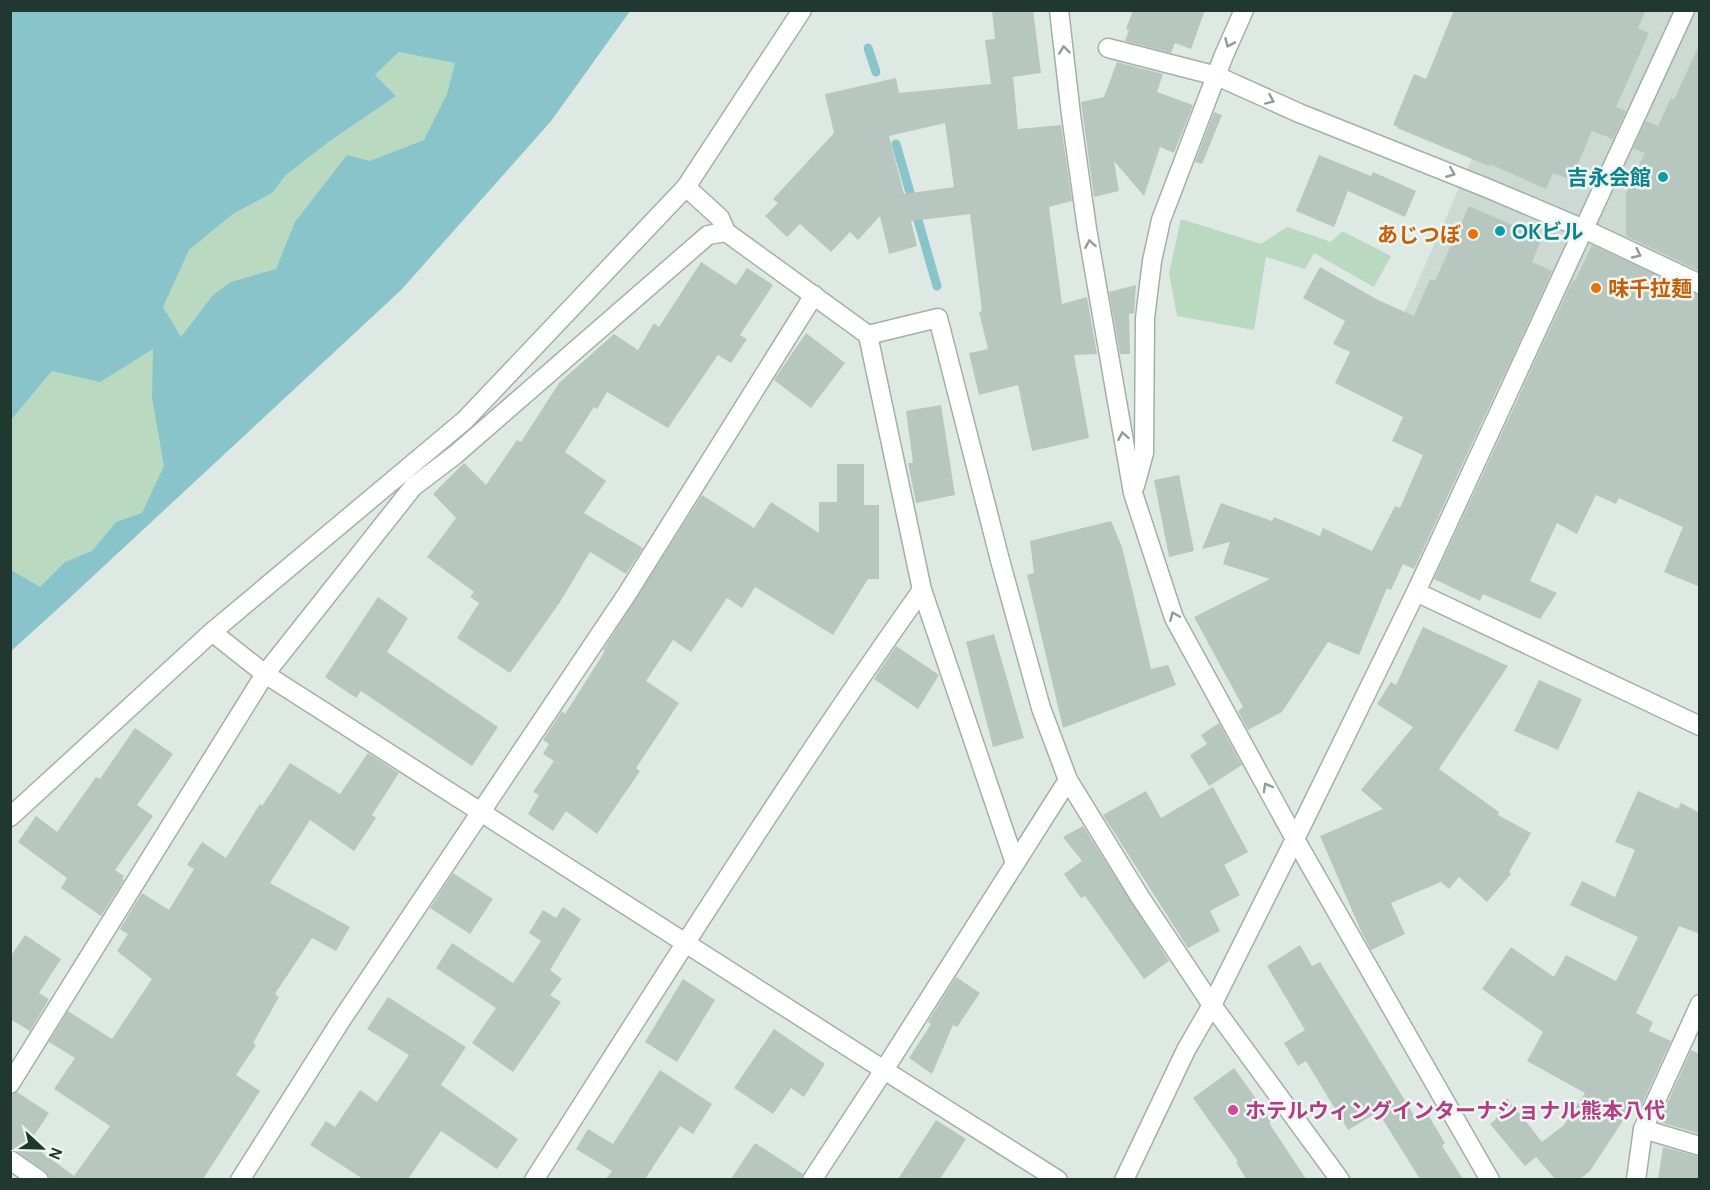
<svg xmlns="http://www.w3.org/2000/svg" width="1710" height="1190" font-family="Cabin,'Noto Sans JP',sans-serif">
	<rect width="100%" height="100%" fill="#dfe9e4"/>
	<polygon fill="#cdd9d3" points="1537,11 1699,11 1700,452 1694,463 1396,331"/>
	<g fill="#b9d9c0">
		<polygon points="630,11 551,121 401,290 63,604 11,651 11,420 52,371 189,250 233,214 272,193 286,175 330,141 396,96 375,75 399,52"/>
		<polygon points="1181,219 1261,244 1287,227 1331,242 1342,231 1391,256 1374,287 1314,253 1305,269 1266,257 1254,330 1177,316 1169,273"/>
	</g>
	<path fill="#8ac4cb" fill-rule="evenodd" d="M 11,10 L 630,11 L 551,121 L 401,290 L 63,604 L 11,651 L 11,570 L 40,587 L 65,562 L 92,551 L 116,522 L 142,513 L 164,466 L 152,398 L 153,349 L 100,382 L 52,371 L 11,420 ZM 399,52 L 455,63 L 447,94 L 424,140 L 370,161 L 347,155 L 295,222 L 276,269 L 231,282 L 213,295 L 181,337 L 163,307 L 189,250 L 233,214 L 272,193 L 286,175 L 330,141 L 396,96 L 375,75 Z"/>
	<g fill="none" stroke-linecap="round" stroke-linejoin="round">
		<g stroke="#8ac4cb" stroke-width="9">
			<polyline points="868,48 876,72"/>
			<polyline points="896,144 937,286"/>
		</g>
	</g>
	<g fill="#b8c6c0" fill-rule="evenodd">
		<path d="M 992,10 L 1033,10 L 1041,73 L 1013,77 L 1018,129 L 1061,125 L 1072,201 L 1049,207 L 1062,304 L 1087,297 L 1097,354 L 1074,355 L 1089,438 L 1032,451 L 1018,385 L 979,395 L 969,353 L 988,349 L 979,312 L 982,311 L 970,214 L 911,221 L 917,246 L 889,254 L 880,216 L 858,240 L 850,232 L 831,252 L 800,224 L 787,237 L 765,216 L 778,203 L 773,199 L 834,133 L 825,94 L 896,78 L 899,93 L 991,84 L 985,40 L 995,39 ZM 945,123 L 954,187 L 904,194 L 889,136 Z"/>
		<polygon points="1133,10 1205,10 1191,49 1175,43 1171,53 1125,41 1129,30 1126,29"/>
		<polygon points="1454,10 1646,10 1638,28 1649,33 1616,107 1626,111 1613,139 1592,131 1571,180 1553,173 1546,189 1490,164 1489,166 1397,128 1398,127 1393,125 1414,74 1426,79"/>
		<polygon points="1700,43 1700,271 1626,236 1626,193 1645,153 1633,148 1646,121 1658,126 1671,98 1674,100"/>
		<polygon points="1117,62 1163,74 1157,92 1193,105 1174,153 1160,147 1144,196 1114,161 1119,191 1094,197 1081,102 1104,97"/>
		<polygon points="1214,112 1222,115 1202,164 1195,162"/>
		<polygon points="1319,155 1371,176 1373,172 1416,191 1405,217 1348,191 1334,227 1296,211"/>
		<polygon points="1469,206 1542,238 1532,262 1552,271 1414,569 1403,564 1391,590 1387,588 1359,655 1328,642 1282,712 1248,730 1238,711 1243,707 1194,617 1270,579 1223,564 1230,542 1202,549 1221,503 1272,521 1274,517 1320,536 1323,528 1372,551 1395,506 1400,508 1423,455 1392,441 1403,417 1335,383 1350,352 1333,344 1345,321 1303,298 1320,267 1378,300 1414,316 1430,279 1435,281"/>
		<polygon points="1592,245 1700,295 1700,587 1664,572 1683,527 1619,498 1616,504 1596,495 1577,534 1557,523 1530,581 1557,593 1540,619 1483,594 1480,601 1434,579 1573,280 1575,281"/>
		<polygon points="701,262 736,285 747,268 773,285 740,335 747,339 731,363 718,355 668,428 607,392 597,409 594,407 565,452 606,481 584,513 643,548 626,574 590,552 560,602 510,673 457,638 479,603 470,597 474,592 427,557 456,518 433,494 464,463 486,485 517,440 521,442 559,383 614,334 638,350 654,323 659,327"/>
		<polygon points="1136,285 1134,313 1129,314 1130,354 1120,354 1109,292"/>
		<polygon points="806,333 845,363 811,408 774,380"/>
		<polygon points="941,405 955,495 916,503 908,463 913,463 906,411"/>
		<polygon points="837,464 864,464 864,505 879,505 879,579 868,579 833,635 755,587 742,608 727,598 691,652 673,640 646,681 679,703 636,768 640,771 597,834 566,811 553,831 528,814 539,795 533,792 554,761 543,754 549,744 543,740 562,711 565,714 605,651 603,650 702,495 754,528 771,502 819,533 819,502 837,502"/>
		<polygon points="1179,475 1194,551 1169,557 1154,480"/>
		<polygon points="1111,521 1122,547 1151,669 1168,665 1176,685 1063,728 1027,575 1034,573 1030,541"/>
		<polygon points="378,597 408,618 387,652 498,727 472,766 361,691 356,698 325,677"/>
		<polygon points="1423,627 1508,666 1439,769 1499,812 1498,815 1531,833 1509,872 1511,874 1487,902 1459,877 1449,889 1441,882 1391,903 1405,934 1371,950 1361,931 1320,836 1383,809 1361,790 1413,727 1377,704 1391,682 1396,685"/>
		<polygon points="994,634 1024,738 993,747 966,642"/>
		<polygon points="896,646 939,675 918,709 874,679"/>
		<polygon points="1539,680 1582,699 1558,750 1514,731"/>
		<polygon points="1219,723 1242,765 1209,786 1190,755 1207,744 1201,735"/>
		<polygon points="135,728 173,754 137,805 153,816 115,870 124,876 122,879 124,880 101,916 61,888 67,878 18,842 36,816 57,832 96,777 100,779"/>
		<polygon points="368,753 399,773 372,815 376,818 354,851 310,820 270,883 350,927 336,951 312,938 275,994 279,997 253,1043 256,1045 236,1075 260,1091 203,1179 50,1179 45,1171 16,1151 10,1149 10,1095 17,1092 49,1113 29,1143 74,1176 110,1126 54,1089 75,1058 49,1042 68,1011 112,1039 152,979 117,951 128,934 120,929 142,893 169,910 194,869 187,865 202,842 226,858 260,804 262,806 290,763 340,794"/>
		<polygon points="1213,787 1248,852 1224,865 1240,895 1210,911 1220,931 1188,948 1103,815 1146,791 1161,818"/>
		<polygon points="1638,791 1678,809 1681,803 1700,813 1700,934 1679,926 1636,1013 1653,1022 1649,1031 1671,1041 1638,1113 1630,1110 1590,1171 1580,1179 1555,1179 1536,1157 1525,1166 1490,1124 1495,1120 1507,1098 1542,1142 1564,1125 1585,1093 1527,1061 1543,1032 1482,989 1511,947 1554,977 1566,955 1616,981 1638,937 1570,905 1582,881 1615,897 1635,850 1615,842"/>
		<polygon points="1083,826 1169,961 1144,979 1085,896 1081,898 1064,874 1082,861 1063,837"/>
		<polygon points="453,873 493,899 470,934 430,908"/>
		<polygon points="563,907 581,919 550,970 562,979 550,995 561,1002 513,1072 472,1043 496,1008 436,968 452,943 513,983 541,941 529,933 543,910 556,918"/>
		<polygon points="25,935 61,959 39,993 49,999 30,1031 10,1019 10,957"/>
		<polygon points="1300,945 1312,966 1320,962 1417,1120 1428,1115 1445,1143 1442,1146 1463,1179 1420,1179 1378,1112 1348,1130 1306,1061 1298,1066 1284,1043 1305,1030 1267,966"/>
		<polygon points="956,977 980,993 957,1027 953,1025 932,1074 909,1058 931,1024 928,1022"/>
		<polygon points="683,979 715,1000 677,1062 645,1042"/>
		<polygon points="388,997 466,1047 441,1085 518,1139 497,1169 441,1131 408,1179 363,1179 310,1145 326,1121 335,1127 360,1090 377,1102 409,1055 367,1029"/>
		<polygon points="774,1029 825,1064 804,1097 791,1088 773,1114 734,1088"/>
		<polygon points="1691,1050 1700,1054 1700,1134 1659,1122"/>
		<polygon points="1234,1068 1272,1121 1269,1123 1306,1179 1246,1179 1236,1162 1238,1161 1193,1098"/>
		<polygon points="660,1070 712,1104 693,1134 680,1126 645,1179 606,1179 612,1171 576,1149 588,1129 613,1144"/>
		<polygon points="936,1120 966,1139 940,1179 898,1179"/>
		<polygon points="755,1143 803,1174 801,1179 731,1179"/>
		<polygon points="1663,1147 1700,1157 1700,1179 1658,1179"/>
	</g>
	<g fill="none" stroke-linecap="round" stroke-linejoin="round">
		<defs>
			<g id="street">
				<polyline points="1059,10 1071,115 1087,229 1133,493 1174,618 1295,839 1490,1180"/>
				<polyline points="1108,48 1217,76 1299,113 1487,188 1584,229"/>
				<polyline points="686,187 720,218 726,232 868,335 922,590 1015,863"/>
				<polyline points="868,335 938,318 1001,564 1041,708 1068,780 1140,897 1212,1005 1340,1180"/>
				<polyline points="1135,486 1144,453 1145,318 1152,261 1161,220 1224,55 1244,10"/>
				<polyline points="1416,592 1700,726"/>
				<polyline points="212,632 265,674 884,1070 1058,1180"/>
				<polyline points="10,817 212,632 465,420 686,187 802,10"/>
				<polyline points="10,1084 265,674 413,487 455,455 708,235 726,232"/>
				<polyline points="1643,1129 1700,1146"/>
				<polyline points="10,1160 39,1180"/>
				<polyline points="240,1180 340,1022 627,594 814,295"/>
				<path d="M 534,1180 C 661,982 786,781 922,590"/>
				<polyline points="812,1180 884,1070 1068,780"/>
				<polyline points="1124,1180 1186,1050 1212,1005 1295,839 1416,592 1685,10"/>
				<polyline points="1636,1180 1643,1129 1700,1004"/>
			</g>
			<polyline id="secondary" points="1584,229 1700,284"/>
		</defs>
		<use href="#street" stroke="#a2b0ab" stroke-width="21"/>
		<use href="#secondary" stroke="#9fb4ab" stroke-width="21"/>
		<use href="#street" stroke="#fff" stroke-width="18"/>
		<use href="#secondary" stroke="#fff" stroke-width="18"/>
	</g>
	<defs><path id="oneway-chevron" d="M-2-3.5L2.5 0L-2 3.5" fill="none" stroke-width="1.6" stroke-linecap="round" stroke-linejoin="round" transform="scale(1.5)"/></defs>
	<g stroke="#909c98">
		<use href="#oneway-chevron" transform="translate(1229 43) rotate(114)"/>
		<use href="#oneway-chevron" transform="translate(1064 50) rotate(-96)"/>
		<use href="#oneway-chevron" transform="translate(1270 100) rotate(24)"/>
		<use href="#oneway-chevron" transform="translate(1451 173) rotate(22)"/>
		<use href="#oneway-chevron" transform="translate(1090 244) rotate(-100)"/>
		<use href="#oneway-chevron" transform="translate(1637 254) rotate(25)"/>
		<use href="#oneway-chevron" transform="translate(1123 436) rotate(-100)"/>
		<use href="#oneway-chevron" transform="translate(1174 616) rotate(-113)"/>
		<use href="#oneway-chevron" transform="translate(1267 787) rotate(-119)"/>
	</g>
	<g fill="#0f9aa8" stroke="#eff6f2" stroke-width="2">
		<circle cx="1663" cy="177" r="6"/>
		<circle cx="1500" cy="231" r="6"/>
	</g>
	<g fill="#e8710a" stroke="#eff6f2" stroke-width="2">
		<circle cx="1473" cy="234" r="6"/>
		<circle cx="1596" cy="288" r="6"/>
	</g>
	<circle fill="#d1479c" stroke="#eff6f2" stroke-width="2" cx="1233" cy="1110" r="6"/>
	<g text-anchor="middle" dominant-baseline="central" stroke-width="5" stroke-linejoin="round" paint-order="stroke">
		<g font-size="21" font-weight="bold" fill="#0d838f" stroke="#eff6f2" text-anchor="end">
			<text x="1651" y="177">吉永会館</text>
			<text x="1512" y="231" text-anchor="start">OKビル</text>
		</g>
		<g font-size="21" font-weight="bold" fill="#c56008" stroke="#eff6f2" text-anchor="end">
			<text x="1461" y="234">あじつぼ</text>
			<text x="1608" y="288" text-anchor="start">味千拉麺</text>
		</g>
		<g font-size="21" font-weight="bold" fill="#b23c85" stroke="#eff6f2" text-anchor="start">
			<text x="1245" y="1110">ホテルウィングインターナショナル熊本八代</text>
		</g>
	</g>
	<rect width="1710" height="1190" fill="none" stroke="#213831" stroke-width="24"/>
	<g transform="translate(42 1148) rotate(112)" stroke="#eff6f2" stroke-width="4.5" paint-order="stroke">
	<path d="M0-4.5L10 22L0 15L-10 22Z" fill="#213831"/>
	<text y="-9" font-size="16" font-weight="bold" text-anchor="middle" fill="#213831">N</text>
	</g>
</svg>
